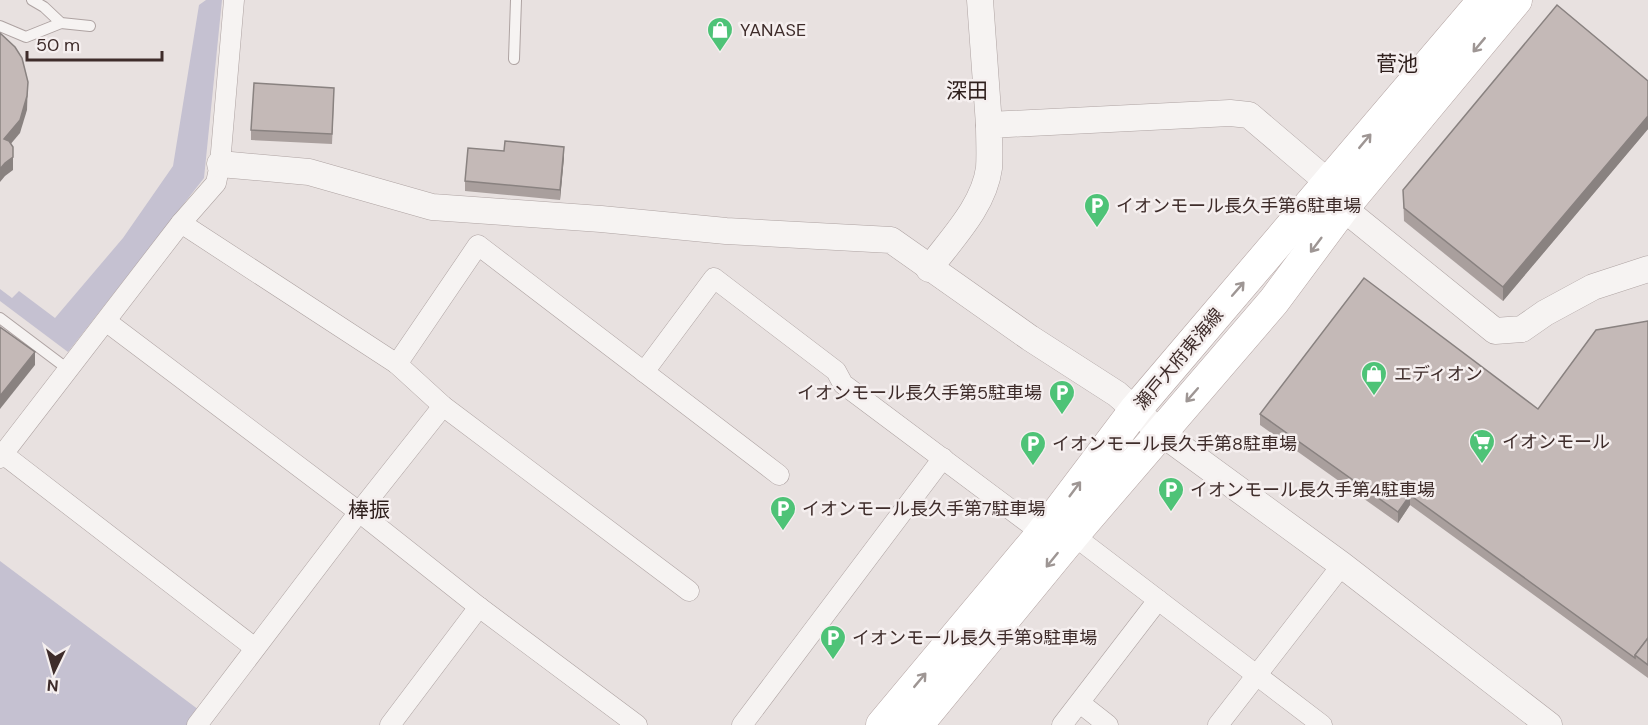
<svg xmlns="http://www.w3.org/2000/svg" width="1648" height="725" font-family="'DM Sans','Noto Sans JP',sans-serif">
	<rect width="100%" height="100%" fill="#e8e1e0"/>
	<g fill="#c5c1d1">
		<polygon points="206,0 222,0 204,178 68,352 0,301 0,289 12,298 19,291 55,318 123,238 173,166 199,5"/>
		<polygon points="0,561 199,710 188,725 0,725"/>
	</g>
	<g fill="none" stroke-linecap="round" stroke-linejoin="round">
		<defs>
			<g id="service">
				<polyline points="32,0 44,7 61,23 90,26"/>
				<polyline points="0,26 26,37 61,23"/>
				<polyline points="514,59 516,0"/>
				<polyline points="0,318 69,370"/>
			</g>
			<g id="minor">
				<polyline points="181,223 397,364"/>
				<polyline points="107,322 359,512 479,607 637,725"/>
				<polyline points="644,372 714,278 836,371 843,384 1030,524 1040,536"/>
				<polyline points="3,454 255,648"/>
				<polyline points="0,458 181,223 216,183 220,164 234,0"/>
				<polyline points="1073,535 1322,725"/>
				<polyline points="689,591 443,406 397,364 478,245 779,475"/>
				<polyline points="1080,703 1108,725"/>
				<polyline points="197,725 359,512 443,406"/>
				<polyline points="390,725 479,607"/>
				<polyline points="742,725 943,458"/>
				<polyline points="1062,725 1158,600"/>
				<polyline points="1218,725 1342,565"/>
			</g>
			<g id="tertiary">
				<polyline points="980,0 989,125"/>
				<polyline points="220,164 309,172 432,207 601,219 726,231 891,240 1030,338 1117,394 1160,432 1342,565 1549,725"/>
				<polyline points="1343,208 1495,331 1522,329 1545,313 1593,287 1648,269"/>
				<path d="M 929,269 C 952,238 984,206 989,168 C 990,154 989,139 989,125 L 1230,113 L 1249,115 L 1329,183"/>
			</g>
			<g id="primary">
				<polyline points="882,725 1040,536 1136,409 1484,0"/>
				<polyline points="917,725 1073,535 1274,301 1343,208 1516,0"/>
			</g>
		</defs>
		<use href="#service" stroke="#aea3a2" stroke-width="12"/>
		<use href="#minor" stroke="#aea3a2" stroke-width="21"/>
		<use href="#tertiary" stroke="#aea3a2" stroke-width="27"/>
		<use href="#primary" stroke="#b2a2a0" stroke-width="33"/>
		<use href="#service" stroke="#f6f3f2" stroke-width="10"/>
		<use href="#minor" stroke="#f6f3f2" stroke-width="20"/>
		<use href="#tertiary" stroke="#f6f3f2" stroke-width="26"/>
		<use href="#primary" stroke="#fff" stroke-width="32"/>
	</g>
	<g fill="#a99f9d">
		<polygon points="1648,81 1648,129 1503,301 1404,221 1403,190"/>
		<polygon points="334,98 332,144 251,140 251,130"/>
		<polygon points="504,151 564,157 560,200 465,191 465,181"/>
		<polygon points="1648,321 1648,678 1410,505 1398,523 1260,425 1260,414 1538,409"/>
	</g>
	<g fill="#898280">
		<polygon points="28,82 27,110 20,133 4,152 4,139"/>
		<polygon points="1648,116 1648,129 1503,301 1503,287"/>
		<polygon points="564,147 564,157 560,200 560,190"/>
		<polygon points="13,157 13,170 5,176 0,182 0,169 5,163"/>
		<polygon points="35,352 35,365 0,409 0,396"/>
		<polygon points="1410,495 1410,505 1398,523 1398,512"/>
	</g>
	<g fill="#c4b9b7" stroke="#898280" stroke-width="1.5">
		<polygon points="1557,5 1648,81 1648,116 1503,287 1404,208 1403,190"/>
		<polygon points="0,33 15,47 22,58 28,82 27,96 20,120 4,139 9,141 13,147 13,157 5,163 0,169"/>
		<polygon points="254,83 334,88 332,134 251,130"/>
		<polygon points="505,141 564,147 560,190 465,181 468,148 504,151"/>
		<polygon points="1364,278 1538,409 1596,330 1648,321 1648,638 1635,655 1635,658 1410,495 1398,512 1260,414"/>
		<polygon points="0,327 35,352 0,396"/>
		<polygon points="1648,638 1648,665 1635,655"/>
	</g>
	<defs><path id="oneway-shaft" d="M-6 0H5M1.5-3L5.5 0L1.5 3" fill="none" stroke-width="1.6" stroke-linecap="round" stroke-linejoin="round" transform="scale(1.5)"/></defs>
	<g stroke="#9e9694">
		<use href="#oneway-shaft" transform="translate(1479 45) rotate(130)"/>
		<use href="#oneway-shaft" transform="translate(1365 141) rotate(-50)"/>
		<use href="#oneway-shaft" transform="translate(1316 245) rotate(127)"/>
		<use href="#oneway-shaft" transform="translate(1238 289) rotate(-49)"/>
		<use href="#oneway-shaft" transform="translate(1192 395) rotate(131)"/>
		<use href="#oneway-shaft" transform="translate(1075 489) rotate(-53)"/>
		<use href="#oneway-shaft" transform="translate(1052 560) rotate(129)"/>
		<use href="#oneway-shaft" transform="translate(920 680) rotate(-50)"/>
	</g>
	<defs>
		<symbol id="shop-pin" viewBox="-11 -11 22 30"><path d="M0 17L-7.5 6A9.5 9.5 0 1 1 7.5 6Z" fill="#4ec377" stroke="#f5efef"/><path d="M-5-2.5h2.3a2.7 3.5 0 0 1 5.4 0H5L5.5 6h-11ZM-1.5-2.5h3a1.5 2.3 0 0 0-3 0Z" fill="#fff"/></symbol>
		<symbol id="parking-pin" viewBox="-11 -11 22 30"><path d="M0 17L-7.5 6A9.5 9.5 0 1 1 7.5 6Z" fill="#4ec377" stroke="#f5efef"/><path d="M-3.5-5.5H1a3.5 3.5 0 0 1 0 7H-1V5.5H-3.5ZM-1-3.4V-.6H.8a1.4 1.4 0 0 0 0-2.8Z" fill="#fff"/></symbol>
		<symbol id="supermarket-pin" viewBox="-11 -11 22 30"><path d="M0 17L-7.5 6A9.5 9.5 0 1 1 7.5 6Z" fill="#4ec377" stroke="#f5efef"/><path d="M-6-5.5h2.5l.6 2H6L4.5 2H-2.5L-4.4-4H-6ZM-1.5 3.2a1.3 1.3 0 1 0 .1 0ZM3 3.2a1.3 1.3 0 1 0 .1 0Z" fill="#fff"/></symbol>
	</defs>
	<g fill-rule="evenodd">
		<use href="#shop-pin" x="705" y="15" width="30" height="40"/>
		<use href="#parking-pin" x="1082" y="191" width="30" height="40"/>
		<use href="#shop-pin" x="1359" y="359" width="30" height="40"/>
		<use href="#parking-pin" x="1047" y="378" width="30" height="40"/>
		<use href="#supermarket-pin" x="1467" y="427" width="30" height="40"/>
		<use href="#parking-pin" x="1018" y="429" width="30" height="40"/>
		<use href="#parking-pin" x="1156" y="475" width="30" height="40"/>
		<use href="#parking-pin" x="768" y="494" width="30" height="40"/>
		<use href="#parking-pin" x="818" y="623" width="30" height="40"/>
	</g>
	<g text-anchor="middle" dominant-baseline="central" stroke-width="5" stroke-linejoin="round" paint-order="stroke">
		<g font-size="18" fill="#3e2c2a" stroke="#f5efef" text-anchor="start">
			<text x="740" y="30">YANASE</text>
			<text x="1116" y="206">イオンモール長久手第6駐車場</text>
			<text x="1394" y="374">エディオン</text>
			<text x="1042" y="393" text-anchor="end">イオンモール長久手第5駐車場</text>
			<text x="1502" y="442">イオンモール</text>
			<text x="1052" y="444">イオンモール長久手第8駐車場</text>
			<text x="1190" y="490">イオンモール長久手第4駐車場</text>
			<text x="802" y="509">イオンモール長久手第7駐車場</text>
			<text x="852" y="638">イオンモール長久手第9駐車場</text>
		</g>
		<g font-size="18" fill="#3e2c2a" stroke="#f5efef">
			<text transform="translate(1179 359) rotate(-50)">瀬戸大府東海線</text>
		</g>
		<g font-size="21" fill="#2e1f1c" stroke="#f5efef">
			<text x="1397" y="64">菅池</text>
			<text x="967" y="91">深田</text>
			<text x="369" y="510">棒振</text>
		</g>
	</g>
	<g transform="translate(54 671) rotate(185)" stroke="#f5efef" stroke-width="4.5" paint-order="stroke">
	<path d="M0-4.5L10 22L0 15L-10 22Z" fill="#3e2c2a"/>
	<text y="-9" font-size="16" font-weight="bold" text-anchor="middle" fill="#3e2c2a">N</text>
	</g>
	<path d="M27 51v9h135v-9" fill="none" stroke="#3e2c2a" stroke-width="3"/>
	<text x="36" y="51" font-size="18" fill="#3e2c2a" stroke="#f5efef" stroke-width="4.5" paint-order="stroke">50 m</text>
</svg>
